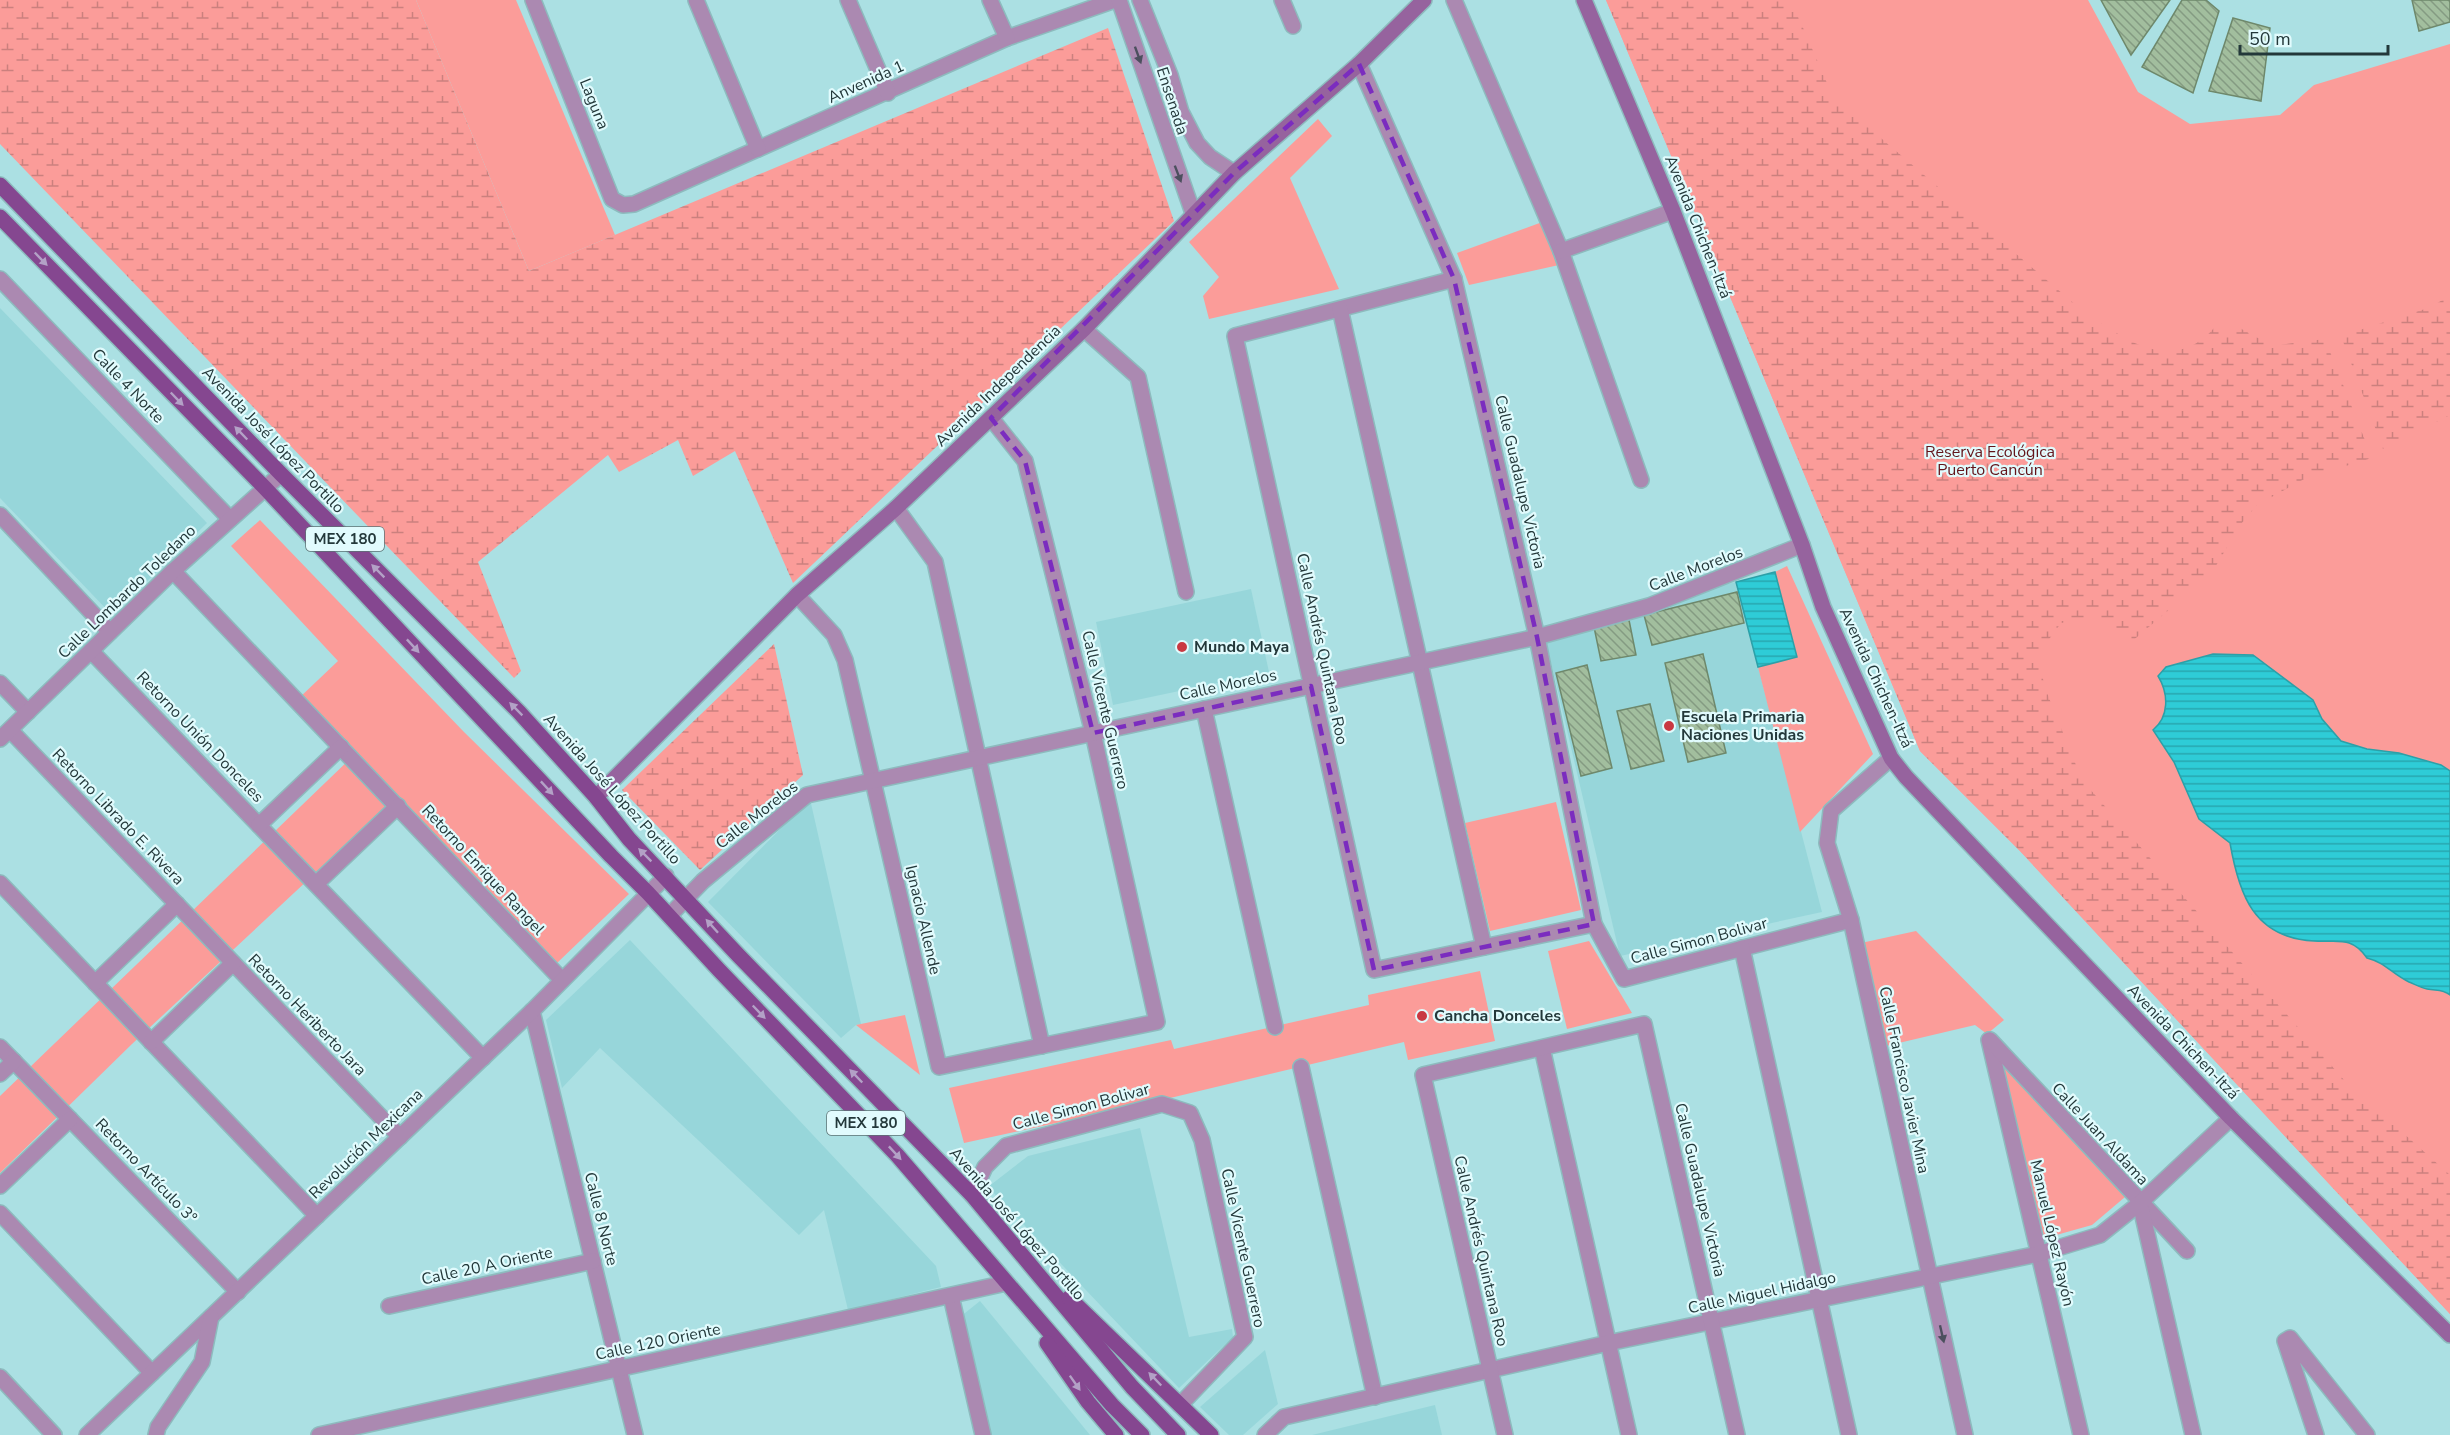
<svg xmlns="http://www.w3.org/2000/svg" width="2450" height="1435" font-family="'Nunito Sans',sans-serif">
	<defs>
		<pattern id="wetland-marsh" width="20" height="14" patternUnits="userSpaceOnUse" patternTransform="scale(1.5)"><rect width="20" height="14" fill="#fb9c99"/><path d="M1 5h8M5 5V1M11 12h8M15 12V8" fill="none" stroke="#cb807e"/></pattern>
		<pattern id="water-rules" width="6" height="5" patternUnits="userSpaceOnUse" patternTransform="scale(1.5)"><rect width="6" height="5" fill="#2eccd7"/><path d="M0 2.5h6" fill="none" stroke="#27a7af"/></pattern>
		<pattern id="building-back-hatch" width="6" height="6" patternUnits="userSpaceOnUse" patternTransform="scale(1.5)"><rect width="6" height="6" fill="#a2be9e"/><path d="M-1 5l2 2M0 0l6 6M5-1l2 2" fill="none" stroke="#849b82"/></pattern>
	</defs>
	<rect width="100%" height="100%" fill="#abe0e3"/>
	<g fill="#97d6da">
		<polygon points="0,308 207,523 112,615 0,498"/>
		<polygon points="1736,582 1822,912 1620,956 1543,628"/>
		<polygon points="1251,589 1269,672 1113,705 1096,622"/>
		<polygon points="810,799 861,1024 856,1025 841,1038 708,902"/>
		<polygon points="630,940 936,1266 941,1287 848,1310 824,1210 799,1235 600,1048 562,1088 546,1020"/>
		<polygon points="1140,1128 1189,1337 1232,1329 1233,1337 1179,1388 988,1187 1028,1156"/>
		<polygon points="980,1301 1090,1435 988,1435 960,1317"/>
		<polygon points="1265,1350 1278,1404 1243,1435 1229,1435 1200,1407"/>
		<polygon points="1435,1405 1442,1435 1312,1435"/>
	</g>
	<g fill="#fb9c99">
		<polygon points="416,0 516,0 615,235 529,271"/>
		<polygon points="1606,0 2088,0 2138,92 2190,124 2280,115 2314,85 2450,44 2450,1314 2020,851 1920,751"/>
		<polygon points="1318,119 1332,136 1290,178 1339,289 1209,319 1203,296 1219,277 1189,242"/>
		<polygon points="1545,221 1559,265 1469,285 1457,253"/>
		<polygon points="260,520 464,732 629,894 557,963 398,796 132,1044 0,1173 0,1096 353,756 298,699 338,661 231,546"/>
		<polygon points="1787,566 1873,754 1800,832 1758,667 1797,657 1775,572"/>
		<polygon points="1556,802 1581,910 1490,931 1465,823"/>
		<polygon points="1916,931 2004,1020 1987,1034 1975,1025 1886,1046 1861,943"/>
		<polygon points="1589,941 1632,1013 1567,1029 1548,951"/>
		<polygon points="1480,971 1495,1041 1408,1060 1404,1042 1166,1099 964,1143 949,1088 1171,1040 1174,1049 1369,1005 1368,995"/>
		<polygon points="905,1015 920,1075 856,1025"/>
		<polygon points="1995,1051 2125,1197 2092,1225 2042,1239"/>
	</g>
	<g fill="url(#wetland-marsh)">
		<polygon points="0,0 416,0 529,271 1108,28 1174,221 793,583 735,451 693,476 678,440 619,472 608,455 478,562 521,671 514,678 0,144"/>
		<path d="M 1606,0 L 1791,0 L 1833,97 L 2084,312 C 2119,334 2158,368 2200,341 C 2206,337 2212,330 2217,325 L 2236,326 L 2260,339 L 2279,345 L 2325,339 L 2372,458 L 2306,478 L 2257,505 L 2241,524 L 2211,574 L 2130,643 L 2095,618 L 2061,623 L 2036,657 L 2049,698 L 2082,780 L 2344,1080 L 2450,1175 L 2450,1314 L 2020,851 L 1920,751 Z"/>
		<polygon points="2450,296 2450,415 2383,449 2341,336 2428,308"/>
		<polygon points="774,644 803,775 700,870 622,790"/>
	</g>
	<g fill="url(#water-rules)" stroke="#2ba0a8" stroke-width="1.5">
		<polygon points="1775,572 1797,657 1758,667 1736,582"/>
		<path d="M 2213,654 L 2253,655 L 2313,700 L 2322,719 L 2341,741 L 2367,749 L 2399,753 L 2441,765 L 2450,771 L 2450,995 C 2442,989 2437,991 2427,989 C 2421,988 2414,984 2409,982 C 2391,973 2386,963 2367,958 C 2351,935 2337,943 2314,941 C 2254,938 2239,895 2230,843 L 2199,819 L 2174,762 L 2153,730 C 2169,717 2169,694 2158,676 L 2166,667 Z"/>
	</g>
	<g fill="url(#building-back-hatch)" stroke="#6e886b" stroke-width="1.5">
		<polygon points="2101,0 2170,0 2131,55"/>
		<polygon points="2182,0 2206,0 2219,11 2193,93 2142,67"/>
		<polygon points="2412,0 2450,0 2450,22 2419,31"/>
		<polygon points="2233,18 2270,28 2261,101 2209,91"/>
		<polygon points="1737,592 1744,623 1652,645 1644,615"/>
		<polygon points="1628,615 1636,655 1601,661 1593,622"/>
		<polygon points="1703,654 1726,753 1688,762 1665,663"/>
		<polygon points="1587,665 1612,768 1581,776 1556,673"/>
		<polygon points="1650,704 1664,761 1631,769 1617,711"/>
	</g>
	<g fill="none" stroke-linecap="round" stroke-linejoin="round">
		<defs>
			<g id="street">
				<polyline points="533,0 612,199 623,205 634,204 1007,38 1115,0"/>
				<polyline points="696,0 758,149"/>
				<polyline points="848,0 888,93"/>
				<polyline points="990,0 1007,38"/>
				<polyline points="1119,0 1193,213"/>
				<polyline points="1140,0 1170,75 1181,112 1197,143 1210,157 1234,173"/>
				<polyline points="1282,0 1293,26"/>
				<polyline points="1454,0 1561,251 1641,480"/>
				<polyline points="1359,64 1454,279 1537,637 1594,924 1624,979 1851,920"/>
				<polyline points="1561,251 1673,211"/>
				<polyline points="0,279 230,519"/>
				<polyline points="1454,279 1235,336 1374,970 1594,924"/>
				<polyline points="1340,309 1484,947"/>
				<polyline points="1084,329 1138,377 1186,592"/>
				<polyline points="896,508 935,562 1042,1046"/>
				<polyline points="0,515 110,632"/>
				<polyline points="173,571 562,980"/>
				<polyline points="797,595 834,635 845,660 939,1067 1157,1022 1093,733 1025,461 991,418"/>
				<polyline points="91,651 483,1058"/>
				<polyline points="0,683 28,712"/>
				<polyline points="1204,709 1275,1027"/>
				<polyline points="10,730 400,1137"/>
				<polyline points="0,739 173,571 281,474"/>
				<polyline points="1891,758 1831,811 1827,843 1851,920 1965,1435"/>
				<polyline points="259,825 341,747"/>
				<polyline points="0,883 317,1216"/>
				<polyline points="316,884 398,806"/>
				<polyline points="670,915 703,881 807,795 1537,637 1649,606 1802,545"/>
				<polyline points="1742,948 1849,1435"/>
				<polyline points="95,983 177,904"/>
				<polyline points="532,1011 635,1435"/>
				<polyline points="1989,1040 2081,1435"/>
				<polyline points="1990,1040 2187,1251"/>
				<polyline points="151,1042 233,963"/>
				<polyline points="0,1047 238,1292"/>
				<polyline points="1542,1048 1629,1435"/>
				<polyline points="1301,1067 1375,1397"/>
				<polyline points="0,1074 14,1061"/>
				<polyline points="0,1186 70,1119"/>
				<polyline points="972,1195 985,1167 1006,1146 1162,1104 1190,1113 1202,1140 1245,1337 1180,1405"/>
				<polyline points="2140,1203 2193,1435"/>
				<polyline points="0,1213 152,1373"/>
				<polyline points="951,1296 983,1435"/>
				<polyline points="389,1306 593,1261"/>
				<polyline points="0,1377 54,1435"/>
				<polyline points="87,1435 532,1011 666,876"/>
				<polyline points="156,1435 158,1427 202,1362 211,1317"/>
				<polyline points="319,1435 1006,1283"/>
				<polyline points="1265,1435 1284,1417 1608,1343 2038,1254 2100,1235 2140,1203 2231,1118"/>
				<polyline points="1505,1435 1423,1075 1644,1024 1737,1435"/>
				<polyline points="2316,1435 2285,1341 2290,1338 2367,1435"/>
			</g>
			<g id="secondary">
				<polyline points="1584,0 1673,211 1802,545 1823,607 1891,758 1906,777 2231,1118 2450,1335"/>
				<polyline points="596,797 797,595 896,508 1084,329 1234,173 1359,64 1424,0"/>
			</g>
			<g id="primary">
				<polyline points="0,185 281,474 519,712 596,797 629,839 738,955 972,1195 1132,1387 1178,1435"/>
				<polyline points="0,217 265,488 611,856 648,893 719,970 897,1155 1112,1405 1142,1435"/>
				<polyline points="1069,1298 1211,1435"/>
				<polyline points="1047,1343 1088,1402 1116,1435"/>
			</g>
		</defs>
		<use href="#street" stroke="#8dbbbe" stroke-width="18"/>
		<use href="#secondary" stroke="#8dbbbe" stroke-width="18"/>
		<use href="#primary" stroke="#8dbbbe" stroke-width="18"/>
		<use href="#street" stroke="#ab89b1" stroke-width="15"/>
		<use href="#secondary" stroke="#96639e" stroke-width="15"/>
		<use href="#primary" stroke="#854790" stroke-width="15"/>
	</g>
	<defs><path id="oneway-solid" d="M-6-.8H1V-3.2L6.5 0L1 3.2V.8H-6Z" transform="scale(1.5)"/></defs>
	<g fill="#4c505e">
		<use href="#oneway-solid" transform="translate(1138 55) rotate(70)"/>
		<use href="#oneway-solid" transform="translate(1178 174) rotate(69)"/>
		<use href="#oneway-solid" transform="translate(1942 1334) rotate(77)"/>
	</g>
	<g fill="#b3a1c6">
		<use href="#oneway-solid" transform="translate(41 259) rotate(46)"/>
		<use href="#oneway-solid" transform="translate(177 399) rotate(46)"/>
		<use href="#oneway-solid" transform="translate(241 433) rotate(-134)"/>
		<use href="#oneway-solid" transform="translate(378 571) rotate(-135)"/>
		<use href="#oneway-solid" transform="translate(413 646) rotate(47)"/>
		<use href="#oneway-solid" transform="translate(516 709) rotate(-135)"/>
		<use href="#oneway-solid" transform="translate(547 788) rotate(47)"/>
		<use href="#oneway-solid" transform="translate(645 855) rotate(-135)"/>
		<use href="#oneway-solid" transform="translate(712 926) rotate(-132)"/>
		<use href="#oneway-solid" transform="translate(759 1012) rotate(46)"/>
		<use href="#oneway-solid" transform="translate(856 1076) rotate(-134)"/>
		<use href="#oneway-solid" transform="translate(895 1153) rotate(47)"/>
		<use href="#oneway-solid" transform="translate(1155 1379) rotate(-134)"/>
		<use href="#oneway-solid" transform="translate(1075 1383) rotate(55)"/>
	</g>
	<path fill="none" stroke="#7b2cbf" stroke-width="4.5" stroke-dasharray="12 8" stroke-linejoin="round" d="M 1359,64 L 1454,279 L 1537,637 L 1594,924 L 1374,970 L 1311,686 L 1093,733 L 1025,461 L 991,418 L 1234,173 Z"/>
	<g fill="#c93942" stroke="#e1fbfd" stroke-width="2">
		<circle cx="1182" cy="647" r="6"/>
		<circle cx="1669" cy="726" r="6"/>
		<circle cx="1422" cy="1016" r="6"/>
	</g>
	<g text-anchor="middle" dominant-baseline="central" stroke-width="4.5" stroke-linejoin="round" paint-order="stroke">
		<g fill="#e1fbfd" stroke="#5c7274" stroke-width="1.5">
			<rect x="306" y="527" width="78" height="24" rx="4.5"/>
			<rect x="827" y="1111" width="78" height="24" rx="4.5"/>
		</g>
		<g font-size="15" font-weight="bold" fill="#23383a">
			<text x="345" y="539">MEX 180</text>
			<text x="866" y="1123">MEX 180</text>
		</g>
		<g font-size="16" fill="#23383a" stroke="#e1fbfd">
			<text transform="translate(866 82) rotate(-24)">Anvenida 1</text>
			<text transform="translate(1172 101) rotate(72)">Ensenada</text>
			<text transform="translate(594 104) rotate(68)">Laguna</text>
			<text transform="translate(1698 227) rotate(68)">Avenida Chichen-Itzá</text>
			<text transform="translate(128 386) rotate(46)">Calle 4 Norte</text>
			<text transform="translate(998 386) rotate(-44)">Avenida Independencia</text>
			<text transform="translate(273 440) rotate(46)">Avenida José López Portillo</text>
			<text transform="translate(1520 482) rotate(77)">Calle Guadalupe Victoria</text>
			<text transform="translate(1696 569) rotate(-21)">Calle Morelos</text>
			<text transform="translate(127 592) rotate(-44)">Calle Lombardo Toledano</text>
			<text transform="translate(1322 649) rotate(78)">Calle Andrés Quintana Roo</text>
			<text transform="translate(1876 678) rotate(65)">Avenida Chichen-Itzá</text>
			<text transform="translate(1228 685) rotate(-12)">Calle Morelos</text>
			<text transform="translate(1105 710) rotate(77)">Calle Vicente Guerrero</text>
			<text transform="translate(200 737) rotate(46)">Retorno Unión Donceles</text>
			<text transform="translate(612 789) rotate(48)">Avenida José López Portillo</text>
			<text transform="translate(757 815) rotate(-38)">Calle Morelos</text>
			<text transform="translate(118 817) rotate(46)">Retorno Librado E. Rivera</text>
			<text transform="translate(483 870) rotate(47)">Retorno Enrique Rangel</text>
			<text transform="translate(923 920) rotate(77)">Ignacio Allende</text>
			<text transform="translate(1699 941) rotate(-15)">Calle Simon Bolivar</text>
			<text transform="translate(307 1015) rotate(46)">Retorno Heriberto Jara</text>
			<text transform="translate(2183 1042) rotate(46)">Avenida Chichen-Itzá</text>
			<text transform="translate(1904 1080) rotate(78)">Calle Francisco Javier Mina</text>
			<text transform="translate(1081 1107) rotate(-15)">Calle Simon Bolivar</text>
			<text transform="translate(2100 1134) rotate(47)">Calle Juan Aldama</text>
			<text transform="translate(366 1144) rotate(-44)">Revolución Mexicana</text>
			<text transform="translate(146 1171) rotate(46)">Retorno Artículo 3°</text>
			<text transform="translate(1700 1190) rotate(77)">Calle Guadalupe Victoria</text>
			<text transform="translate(601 1219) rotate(76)">Calle 8 Norte</text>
			<text transform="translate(1017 1224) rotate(49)">Avenida José López Portillo</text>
			<text transform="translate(2052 1233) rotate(77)">Manuel López Rayón</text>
			<text transform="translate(1243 1248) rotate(78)">Calle Vicente Guerrero</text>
			<text transform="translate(1481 1251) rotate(77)">Calle Andrés Quintana Roo</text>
			<text transform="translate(487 1266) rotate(-12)">Calle 20 A Oriente</text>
			<text transform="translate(1762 1293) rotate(-12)">Calle Miguel Hidalgo</text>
			<text transform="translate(658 1342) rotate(-12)">Calle 120 Oriente</text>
		</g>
		<g font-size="16" fill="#63141a" stroke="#e1fbfd">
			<text x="1990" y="452">Reserva Ecológica<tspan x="1990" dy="18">Puerto Cancún</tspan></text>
		</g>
		<g font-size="16" font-weight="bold" fill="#23383a" stroke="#e1fbfd" text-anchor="start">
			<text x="1194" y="647">Mundo Maya</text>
			<text x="1681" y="717">Escuela Primaria<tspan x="1681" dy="18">Naciones Unidas</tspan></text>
			<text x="1434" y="1016">Cancha Donceles</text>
		</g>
	</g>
	<path d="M2240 45v9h148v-9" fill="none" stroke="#23383a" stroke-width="3"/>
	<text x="2249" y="45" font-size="18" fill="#23383a" stroke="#e1fbfd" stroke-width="4.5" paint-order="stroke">50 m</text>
</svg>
